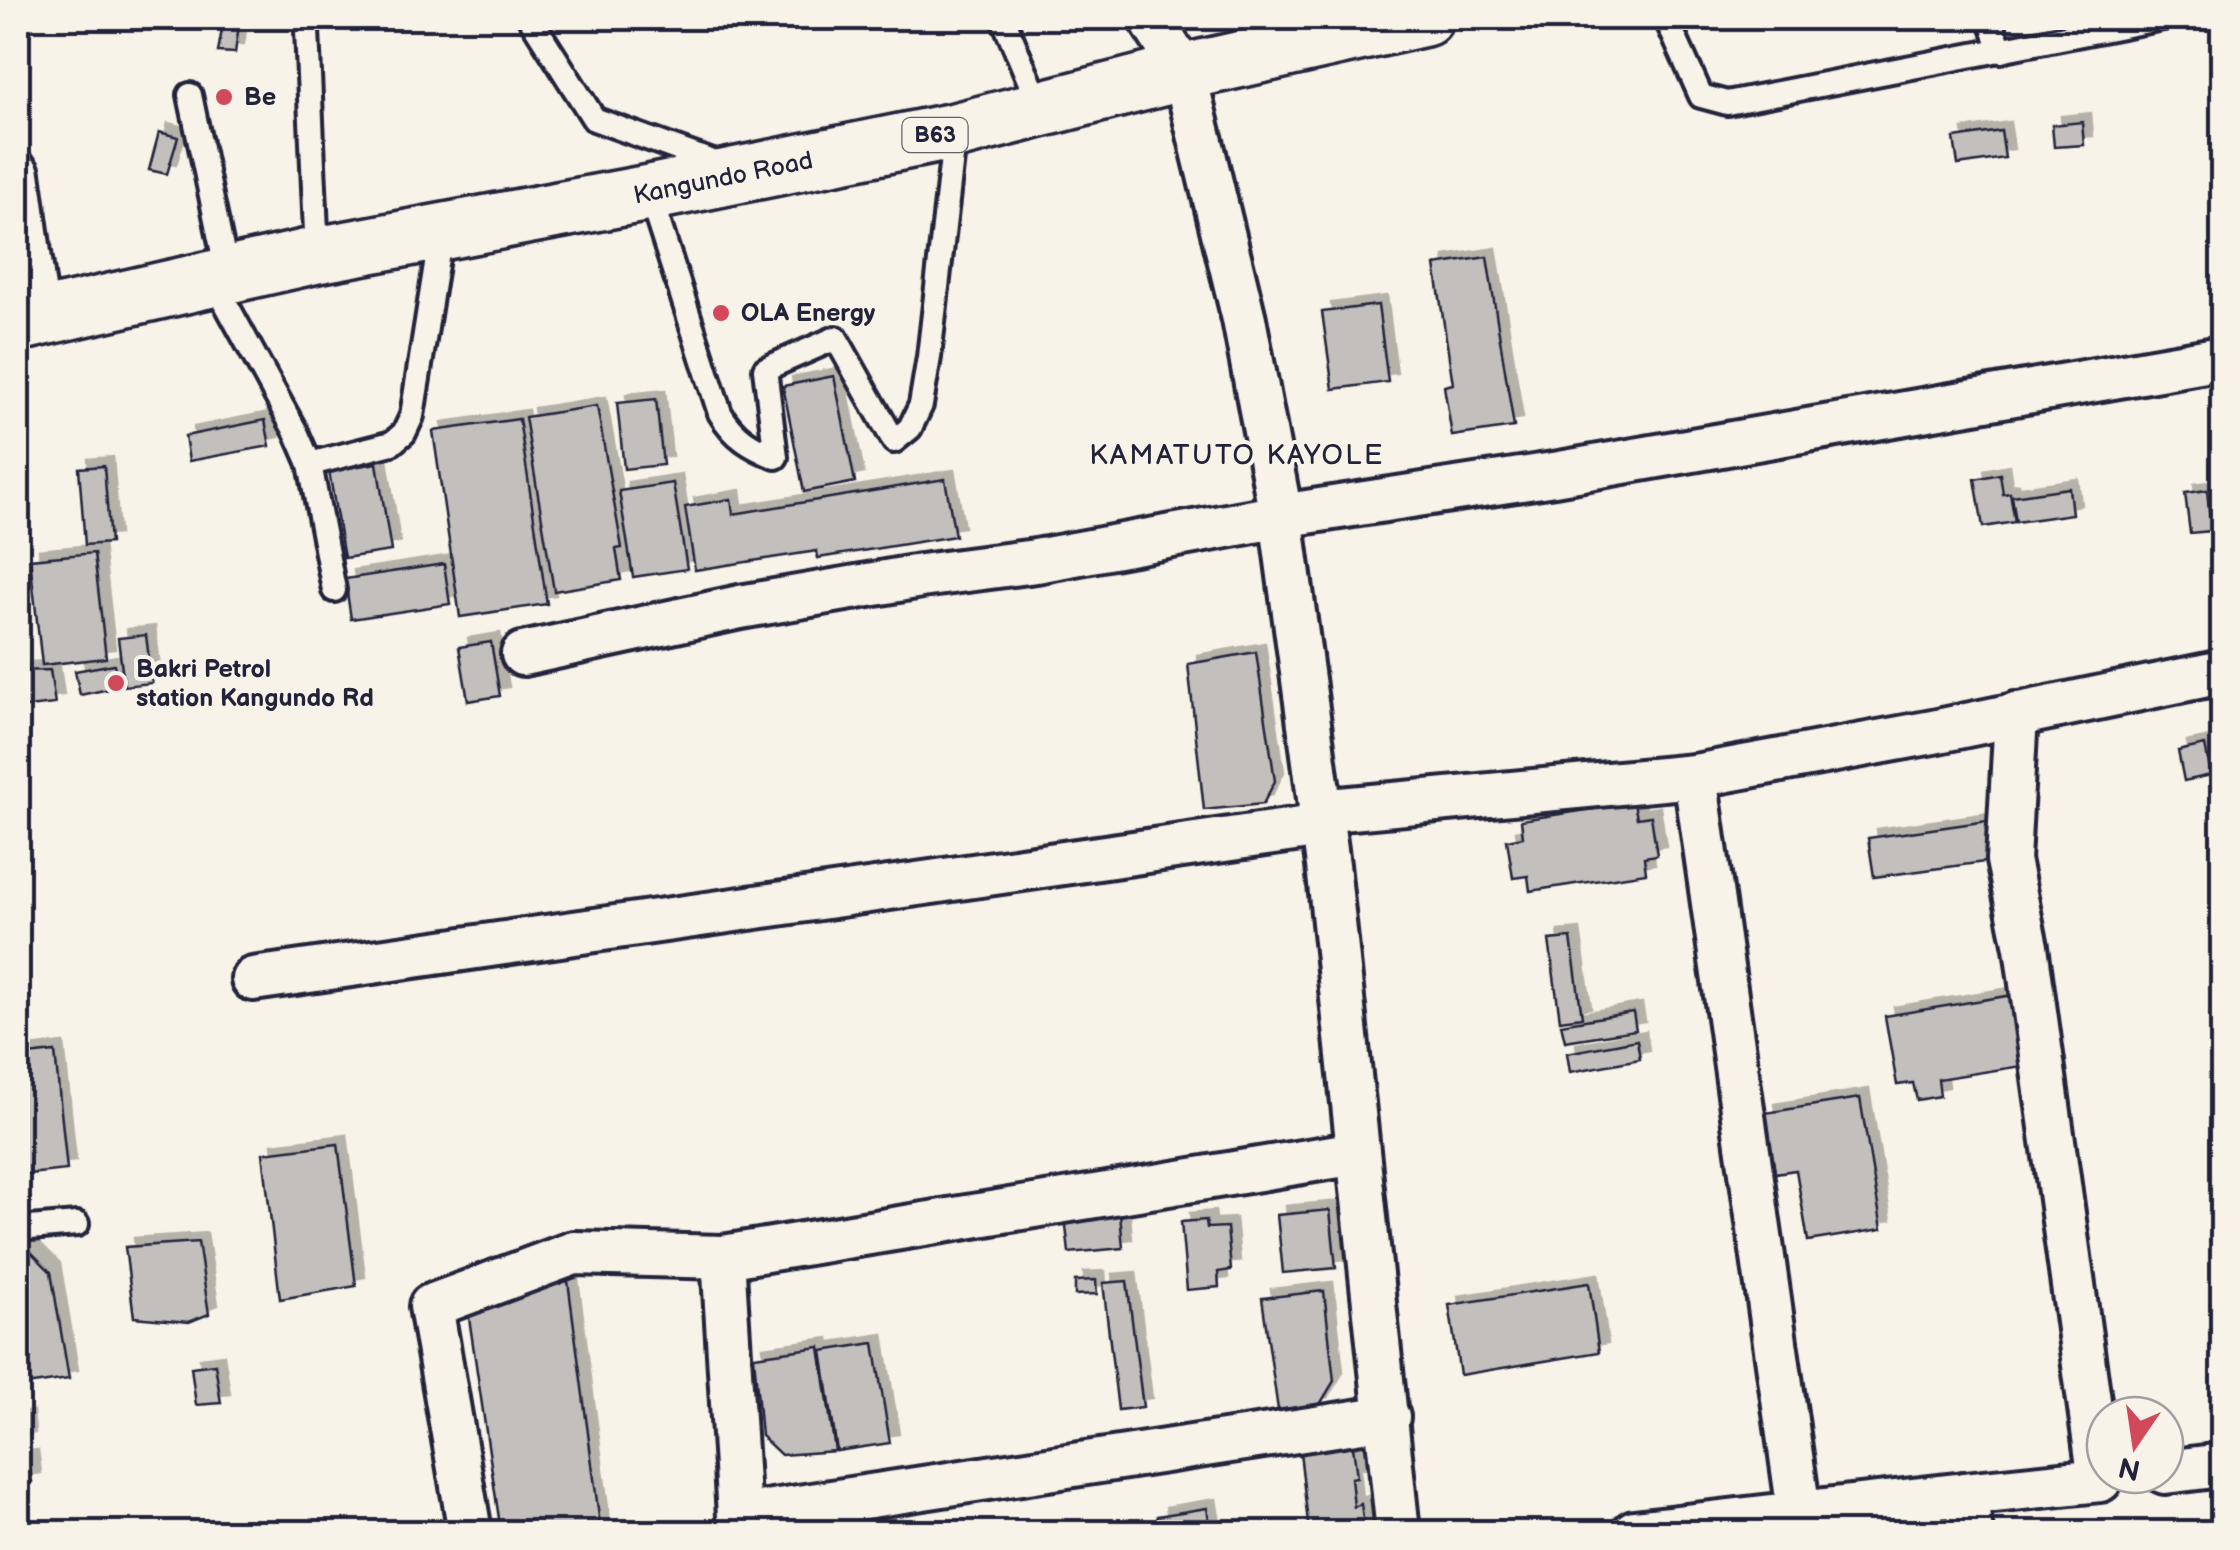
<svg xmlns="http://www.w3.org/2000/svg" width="2240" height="1550" font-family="'Balsamiq Sans',sans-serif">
	<defs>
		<filter id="shadow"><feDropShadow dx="9" dy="-9" stdDeviation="0" flood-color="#0004"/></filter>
	</defs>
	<rect width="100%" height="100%" fill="#f7f3e8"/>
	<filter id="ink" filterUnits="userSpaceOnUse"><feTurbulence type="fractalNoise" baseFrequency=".01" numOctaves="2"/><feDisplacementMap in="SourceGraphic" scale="20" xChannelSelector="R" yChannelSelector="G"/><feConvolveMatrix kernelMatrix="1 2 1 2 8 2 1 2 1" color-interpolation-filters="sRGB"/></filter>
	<g filter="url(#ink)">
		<g fill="#c2bfbd" stroke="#22223b" stroke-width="2.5" filter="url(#shadow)">
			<polygon points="224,18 240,18 235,53 218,52"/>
			<polygon points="2082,122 2084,145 2054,147 2052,125"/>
			<polygon points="2001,131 2005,158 1958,165 1954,138"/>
			<polygon points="159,132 178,137 167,174 149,170"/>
			<polygon points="1487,257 1514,427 1452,436 1444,386 1453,384 1435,265"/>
			<polygon points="1378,305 1388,382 1333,389 1322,312"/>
			<polygon points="834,376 855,482 804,492 783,386"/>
			<polygon points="656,399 663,465 624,469 617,403"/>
			<polygon points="597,406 622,548 616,549 621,580 554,591 525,417"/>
			<polygon points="519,419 547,604 460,617 433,431"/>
			<polygon points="265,420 270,446 189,461 185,436"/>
			<polygon points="377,463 391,551 344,558 329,471"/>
			<polygon points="104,466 110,543 85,545 79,468"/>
			<polygon points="2000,474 2003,494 2010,493 2015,522 1983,527 1975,479"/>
			<polygon points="945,479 955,536 818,558 817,551 695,570 685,507 731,499 733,514"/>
			<polygon points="673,483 687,569 633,577 619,491"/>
			<polygon points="2069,488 2072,514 2016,522 2012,496"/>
			<polygon points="2207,490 2211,531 2190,533 2185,493"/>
			<polygon points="94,553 106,658 42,665 30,559"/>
			<polygon points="444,564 450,604 351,619 345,579"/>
			<polygon points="146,635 152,683 124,686 118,638"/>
			<polygon points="491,642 500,696 468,701 459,647"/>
			<polygon points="1256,652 1275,781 1263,804 1204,810 1188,664"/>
			<polygon points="114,664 119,687 80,695 75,671"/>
			<polygon points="50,670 55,704 18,708 18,671"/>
			<polygon points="2205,745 2211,775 2184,781 2178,751"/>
			<polygon points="1634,803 1637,818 1651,816 1657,855 1644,857 1646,873 1530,891 1528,876 1513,878 1507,840 1523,837 1521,820"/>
			<polygon points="2002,819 2007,859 1874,877 1868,838"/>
			<polygon points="1571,938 1582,1017 1560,1020 1549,940"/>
			<polygon points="2019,994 2028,1065 1938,1079 1940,1096 1917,1100 1913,1083 1897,1085 1885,1016"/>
			<polygon points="1633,1012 1636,1030 1565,1041 1561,1024"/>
			<polygon points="1637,1040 1640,1059 1570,1072 1567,1053"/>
			<polygon points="55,1052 67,1170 18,1175 18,1056"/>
			<polygon points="1860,1098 1882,1229 1808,1241 1796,1170 1775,1173 1765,1113"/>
			<polygon points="338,1144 356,1286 280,1299 263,1153"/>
			<polygon points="1119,1202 1123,1248 1069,1253 1064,1208"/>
			<polygon points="1330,1210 1336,1268 1283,1273 1277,1215"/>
			<polygon points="1206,1220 1207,1228 1227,1227 1231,1270 1218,1272 1219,1287 1187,1290 1181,1222"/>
			<polygon points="21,1242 51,1272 69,1379 18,1386 18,1243"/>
			<polygon points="198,1242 209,1314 189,1322 134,1317 125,1247"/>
			<polygon points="1096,1280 1097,1294 1075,1295 1075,1281"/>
			<polygon points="568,1281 601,1532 501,1532 469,1318 482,1295"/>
			<polygon points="1127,1281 1143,1407 1118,1410 1103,1283"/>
			<polygon points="1589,1283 1599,1352 1460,1375 1449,1305"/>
			<polygon points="1324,1291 1334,1381 1319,1406 1278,1410 1262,1298"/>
			<polygon points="874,1343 890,1443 837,1451 822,1351"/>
			<polygon points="820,1347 835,1451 781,1455 761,1436 754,1356"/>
			<polygon points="215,1364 221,1403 196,1405 191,1367"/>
			<polygon points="24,1420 26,1442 18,1443 18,1421"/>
			<polygon points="1298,1434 1352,1438 1357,1477 1351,1478 1354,1507 1361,1504 1365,1532 1309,1532"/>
			<polygon points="29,1459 32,1482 18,1484 18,1460"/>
			<polygon points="1207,1508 1211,1532 1160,1532 1157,1516"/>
		</g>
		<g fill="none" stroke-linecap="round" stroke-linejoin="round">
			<defs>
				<g id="service">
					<polyline points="311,18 307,30 317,255"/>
					<polyline points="530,18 594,119 721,165"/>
					<polyline points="1003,18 1041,109"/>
					<polyline points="1666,18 1701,96 1727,103 2163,18"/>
					<polyline points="1990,18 2001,51"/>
					<polyline points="190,95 228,277"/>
					<path d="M 649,193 L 720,413 C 734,437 751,447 776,457 L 765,369 L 836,338 L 894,441 L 910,428 L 921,405 L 929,357 L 955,131"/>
					<polyline points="213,280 297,434 310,464 392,443 404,433 412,416 441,233"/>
					<polyline points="310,464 334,590"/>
					<polyline points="18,1229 77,1224"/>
				</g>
				<g id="minor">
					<polyline points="1150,18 1184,72 1244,319 1281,516 1328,865 1398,1532"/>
					<polyline points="18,174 38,318"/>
					<polyline points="523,654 740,607 921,576 1036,561 1281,516 1554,474 2222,358"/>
					<polyline points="1695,776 1799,1512"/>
					<polyline points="1319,811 1695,776 1933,732 2222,672"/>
					<polyline points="253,979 1322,826"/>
					<polyline points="2165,1472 2222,1465"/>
					<polyline points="739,1516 1388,1417"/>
					<polyline points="470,1532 431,1306 574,1253 723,1257"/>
					<polyline points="740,1532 723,1257 1357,1153"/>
					<polyline points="1634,1532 1965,1494"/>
					<polyline points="1971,1532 1965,1494 2100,1480 2026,947 2008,860 2016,714"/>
				</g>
				<g id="trunk">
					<path id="s1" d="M 18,323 L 317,255 L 649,193 L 955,131 L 1184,72 L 1425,18"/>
				</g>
			</defs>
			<use href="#service" stroke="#22223b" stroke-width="30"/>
			<use href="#minor" stroke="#22223b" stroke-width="50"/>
			<use href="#trunk" stroke="#22223b" stroke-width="62"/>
			<use href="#service" stroke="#f7f3e8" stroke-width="22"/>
			<use href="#minor" stroke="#f7f3e8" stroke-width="42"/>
			<use href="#trunk" stroke="#f7f3e8" stroke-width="55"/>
		</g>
	</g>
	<g fill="#d1495b" stroke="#f7f3e8" stroke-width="4">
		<circle cx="224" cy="97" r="10"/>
		<circle cx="721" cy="313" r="10"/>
		<circle cx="116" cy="683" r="10"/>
	</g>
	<g text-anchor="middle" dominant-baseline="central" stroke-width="8" stroke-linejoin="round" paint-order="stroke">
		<rect fill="#f7f3e8" stroke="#62616f" stroke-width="2.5" x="902.5" y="118" width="65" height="34" rx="8"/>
		<g font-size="22" font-weight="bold" fill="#22223b">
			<text x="935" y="135">B63</text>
		</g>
		<g font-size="25" font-weight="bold" fill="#22223b" stroke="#f7f3e8" text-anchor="start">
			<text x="244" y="97">Be</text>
			<text x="741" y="313">OLA Energy</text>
			<text x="136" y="669">Bakri Petrol<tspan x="136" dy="29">station Kangundo Rd</tspan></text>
		</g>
		<g font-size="25" fill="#22223b" stroke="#f7f3e8">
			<text stroke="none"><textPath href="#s1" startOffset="720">Kangundo Road</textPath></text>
		</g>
		<g font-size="28" letter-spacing="2.5" fill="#22223b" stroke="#f7f3e8">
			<text x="1237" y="455">KAMATUTO KAYOLE</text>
		</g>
	</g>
	<rect width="2240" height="1550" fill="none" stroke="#f7f3e8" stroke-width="60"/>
	<rect x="30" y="30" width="2180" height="1490" fill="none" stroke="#22223b" stroke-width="4" filter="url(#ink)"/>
	<g transform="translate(2135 1445) rotate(193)"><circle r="48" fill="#f7f3e8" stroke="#a29fa3" stroke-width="2.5"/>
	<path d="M0-8L18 38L0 25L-18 38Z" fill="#d1495b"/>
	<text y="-15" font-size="28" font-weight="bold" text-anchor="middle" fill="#22223b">N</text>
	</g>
</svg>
